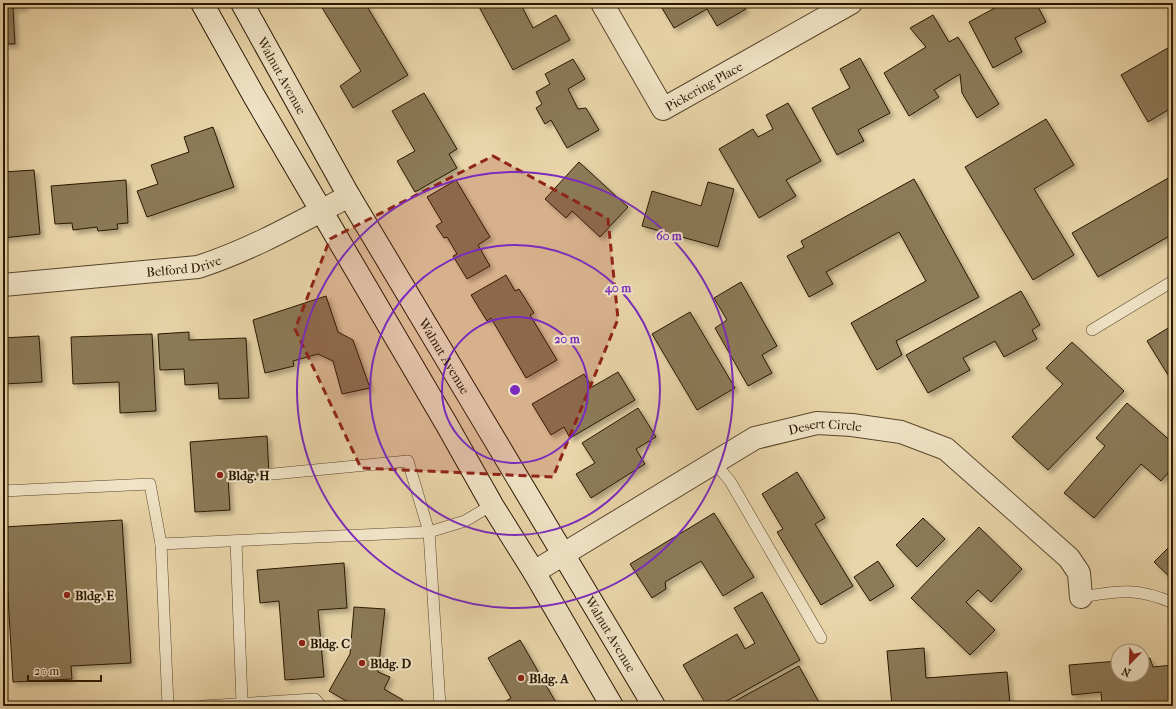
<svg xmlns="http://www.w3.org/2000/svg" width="1176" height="709" font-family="'IM FELL French Canon',serif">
	<defs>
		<filter id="shadow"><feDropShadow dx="3.5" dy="3.5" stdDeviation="2" flood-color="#0004"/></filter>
	</defs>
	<rect width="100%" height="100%" fill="#e9d5a9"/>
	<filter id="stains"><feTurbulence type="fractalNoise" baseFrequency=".005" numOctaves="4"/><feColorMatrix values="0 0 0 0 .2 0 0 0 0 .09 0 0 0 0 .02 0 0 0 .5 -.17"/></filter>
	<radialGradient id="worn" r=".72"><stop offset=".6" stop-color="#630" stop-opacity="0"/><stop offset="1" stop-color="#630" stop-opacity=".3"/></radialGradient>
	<g fill="#8c7a58" stroke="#281701" filter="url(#shadow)">
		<polygon points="3,3 24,3 24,7 13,8 15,44 3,44"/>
		<polygon points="327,3 365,3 408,75 353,108 340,86 361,71 321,6"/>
		<polygon points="477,3 520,3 533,28 556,15 570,40 513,70"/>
		<polygon points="659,3 742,3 746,9 717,26 707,9 674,28"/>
		<polygon points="1004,3 1036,3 1046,22 1015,38 1022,52 993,68 969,22"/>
		<polygon points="933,15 949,42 958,37 999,104 977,118 962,93 960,74 934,90 939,97 909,116 884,73 926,47 910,28"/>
		<polygon points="1173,45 1173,107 1148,122 1121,75"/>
		<polygon points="860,58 890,113 858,130 864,141 837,155 812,108 850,88 840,69"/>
		<polygon points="573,59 585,79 568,89 578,109 586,108 599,130 567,148 551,120 545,124 536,108 542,104 536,92 550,84 545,74"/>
		<polygon points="424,93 457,149 449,154 457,168 415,192 397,161 415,151 392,111"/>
		<polygon points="788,103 821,161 786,180 796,196 759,218 719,149 753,129 758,137 773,129 766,115"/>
		<polygon points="1046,119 1074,165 1034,189 1074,255 1033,280 965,167"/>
		<polygon points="213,127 234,187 147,217 137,191 158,184 151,165 189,152 184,137"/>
		<polygon points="579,162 628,207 600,237 572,211 566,218 545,199"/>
		<polygon points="34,170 40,234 3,238 3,172"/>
		<polygon points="1170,177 1173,183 1173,234 1098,277 1072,233"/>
		<polygon points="914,179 979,297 896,341 902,355 877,370 851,323 926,281 899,232 826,272 833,284 809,297 787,256 804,247 801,241"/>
		<polygon points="126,180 128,223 117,224 118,229 98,231 97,227 73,230 72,223 55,224 51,186"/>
		<polygon points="456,180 490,237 478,245 490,266 467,279 453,256 457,254 447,237 444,238 436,226 442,222 427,197"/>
		<polygon points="708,182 734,189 718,247 642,226 652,191 701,206"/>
		<polygon points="506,275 515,291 519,289 534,313 530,315 557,360 526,378 491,318 487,321 471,295"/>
		<polygon points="741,282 777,346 762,355 772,373 748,386 715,328 727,320 714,298"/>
		<polygon points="1021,291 1040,325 1032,330 1037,339 1004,357 995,341 963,358 970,370 928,393 906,355"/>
		<polygon points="326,296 338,332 353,340 370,388 342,394 333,361 318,354 293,361 294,366 265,373 253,320"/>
		<polygon points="690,312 735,388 697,410 652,334"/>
		<polygon points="1173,325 1173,383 1147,341"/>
		<polygon points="189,332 189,340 246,338 249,398 219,399 218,383 185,385 184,369 160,370 158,334"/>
		<polygon points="152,334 156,411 120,413 119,382 73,384 71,337"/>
		<polygon points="39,336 42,382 3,384 3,338"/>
		<polygon points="1072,342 1124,391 1048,470 1012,437 1063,384 1046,368"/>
		<polygon points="618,372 635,400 570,438 564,427 551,435 532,404 584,374 592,387"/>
		<polygon points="1127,403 1173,443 1173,467 1161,481 1141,464 1094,518 1064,493 1105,446 1096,438"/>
		<polygon points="638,408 656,437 636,449 645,464 591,498 576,474 595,463 582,443"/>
		<polygon points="267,436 269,474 228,477 230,510 195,512 190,442"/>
		<polygon points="797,472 825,518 815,524 853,586 821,605 777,532 783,529 762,494"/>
		<polygon points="714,513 754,577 723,596 701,561 665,582 666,589 652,598 630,564"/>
		<polygon points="923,518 945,539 917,567 896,545"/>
		<polygon points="122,520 131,663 71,666 72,679 13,682 4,527"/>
		<polygon points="979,527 1022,569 991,602 978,590 966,602 995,630 970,655 911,598"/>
		<polygon points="1173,543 1173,580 1154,562"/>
		<polygon points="878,561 894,586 870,601 854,577"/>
		<polygon points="344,563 347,608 318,610 324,677 285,680 279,601 260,603 257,570"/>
		<polygon points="762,592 800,660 718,706 707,706 683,665 737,634 745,649 755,643 734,608"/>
		<polygon points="354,607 385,609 378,672 390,677 384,689 403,700 400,706 355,706 329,691 350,654"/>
		<polygon points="520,640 558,706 504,706 503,703 511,698 488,658"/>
		<polygon points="924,648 926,678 1007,672 1010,705 892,706 887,651"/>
		<polygon points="1150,658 1153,667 1173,665 1173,706 1102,706 1101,692 1072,695 1069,665 1118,661 1118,675 1142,675 1142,659"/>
		<polygon points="799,666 821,706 729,706 728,705"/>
	</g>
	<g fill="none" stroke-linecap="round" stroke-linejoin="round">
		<defs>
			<g id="lane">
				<polyline points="1092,330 1173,281"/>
				<polyline points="714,462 730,481 821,638"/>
				<polyline points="273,474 408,461 429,532 440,706"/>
				<polyline points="3,491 150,484 161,544 429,532 465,521 492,505"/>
				<polyline points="236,541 242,703"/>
				<polyline points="161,544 168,706"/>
				<path d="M 1081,597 C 1119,591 1136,587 1173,603"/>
				<polyline points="203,706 315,699 321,706"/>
			</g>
			<g id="street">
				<path id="s1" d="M 602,3 L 663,109 L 851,3"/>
				<path id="s2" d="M 3,285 L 198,267 C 251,250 300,222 349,196"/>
				<path id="s3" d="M 534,572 L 755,438 L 817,423 L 852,425 L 901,432 L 946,449 L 1069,558 L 1079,573 L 1081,597"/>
			</g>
			<g id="secondary">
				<polyline points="202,3 254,96 447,425 492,505 534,572 612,706"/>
				<path id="s4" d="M 242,3 L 349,196 L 654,706"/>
			</g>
		</defs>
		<use href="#lane" stroke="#58462b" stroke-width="12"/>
		<use href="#street" stroke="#58462b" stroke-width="24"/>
		<use href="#secondary" stroke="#281701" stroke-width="24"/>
		<use href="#lane" stroke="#f1e4c7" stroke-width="11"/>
		<use href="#street" stroke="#f1e4c7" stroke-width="22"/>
		<use href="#secondary" stroke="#f1e4c7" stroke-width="22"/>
	</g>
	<path fill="#8f2418" fill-opacity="0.2" stroke="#8f2418" stroke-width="3" stroke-dasharray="8 5" stroke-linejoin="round" d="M 493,156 L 608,219 L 618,319 L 553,477 L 361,468 L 295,329 L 330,239 Z"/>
	<g fill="none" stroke="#7b2cbf" stroke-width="2">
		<circle cx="515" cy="390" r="73"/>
		<circle cx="515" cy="390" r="145"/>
		<circle cx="515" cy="390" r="218"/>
	</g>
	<g fill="#8f2418" stroke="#f1e4c7" stroke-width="1.5">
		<circle cx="220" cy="475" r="4"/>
		<circle cx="67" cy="595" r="4"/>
		<circle cx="302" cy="643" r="4"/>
		<circle cx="362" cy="663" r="4"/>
		<circle cx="521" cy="678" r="4"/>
	</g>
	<g text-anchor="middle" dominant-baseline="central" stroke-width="4" stroke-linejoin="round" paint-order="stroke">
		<g font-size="13" fill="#281701" stroke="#f1e4c7">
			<text stroke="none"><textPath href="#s4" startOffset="83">Walnut Avenue</textPath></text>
			<text stroke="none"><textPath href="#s1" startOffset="169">Pickering Place</textPath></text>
			<text stroke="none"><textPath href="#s2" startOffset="182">Belford Drive</textPath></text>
			<text stroke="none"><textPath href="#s4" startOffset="407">Walnut Avenue</textPath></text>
			<text stroke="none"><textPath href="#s3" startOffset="330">Desert Circle</textPath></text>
			<text stroke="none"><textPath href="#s4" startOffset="731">Walnut Avenue</textPath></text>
		</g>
		<g font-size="13" font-weight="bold" fill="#281701" stroke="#f1e4c7" text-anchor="start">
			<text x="228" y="475">Bldg. H</text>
			<text x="75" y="595">Bldg. E</text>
			<text x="310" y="643">Bldg. C</text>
			<text x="370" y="663">Bldg. D</text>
			<text x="529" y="678">Bldg. A</text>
		</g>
	</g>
	<circle cx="515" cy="390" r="6" fill="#7b2cbf" stroke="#f1e4c7" stroke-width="2"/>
	<g font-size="12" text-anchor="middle" font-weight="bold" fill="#7b2cbf" stroke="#f1e4c7" stroke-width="4" stroke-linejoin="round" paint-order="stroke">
		<text x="669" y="240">60 m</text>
		<text x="618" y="292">40 m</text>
		<text x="567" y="343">20 m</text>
	</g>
	<rect width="1176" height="709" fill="none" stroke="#e9d5a9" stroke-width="16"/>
	<rect x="4" y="4" width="1168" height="701" fill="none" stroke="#281701" stroke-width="2"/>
	<rect x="8" y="8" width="1160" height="693" fill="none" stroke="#281701"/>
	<g transform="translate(1130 663) rotate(203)"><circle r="19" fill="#f1e4c7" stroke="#a19278"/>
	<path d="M0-3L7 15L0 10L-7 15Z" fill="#8f2418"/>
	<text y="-6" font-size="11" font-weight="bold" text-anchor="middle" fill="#281701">N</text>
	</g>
	<path d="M28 675v6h73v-6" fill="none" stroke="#281701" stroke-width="2"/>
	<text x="34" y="675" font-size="12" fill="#281701" stroke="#f1e4c7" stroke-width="3" paint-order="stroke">20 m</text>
	<rect width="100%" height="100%" filter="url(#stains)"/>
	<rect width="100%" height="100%" fill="url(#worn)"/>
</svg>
